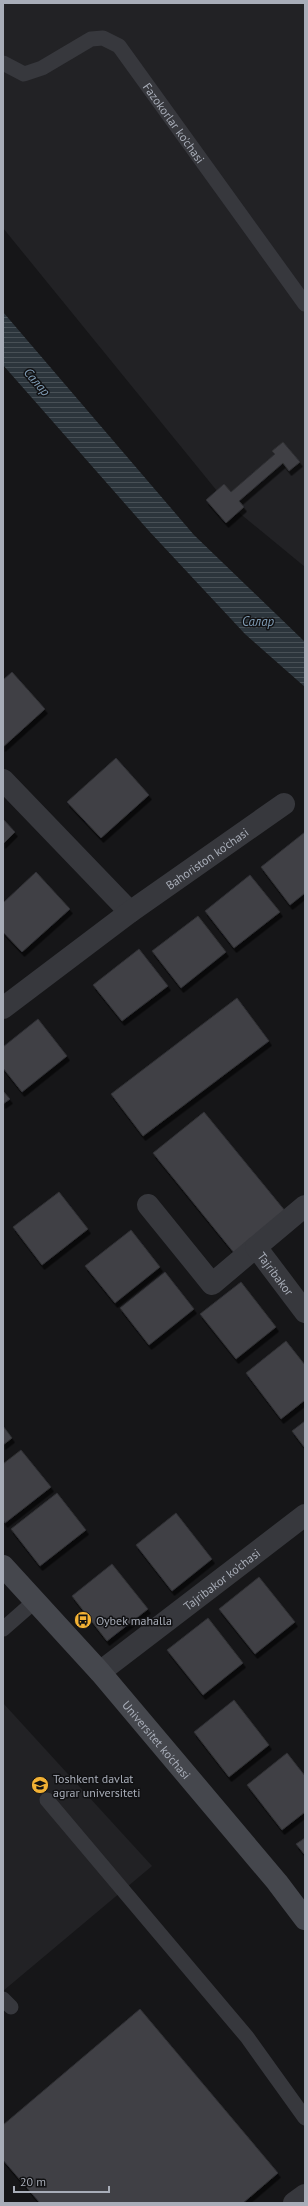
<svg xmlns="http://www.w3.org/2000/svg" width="308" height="2206" font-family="'PT Sans',sans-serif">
	<defs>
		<pattern id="water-rules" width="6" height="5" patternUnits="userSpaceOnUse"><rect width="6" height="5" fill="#2c353c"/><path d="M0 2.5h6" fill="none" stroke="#485056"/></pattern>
		<filter id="shadow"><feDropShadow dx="2.5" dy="4.5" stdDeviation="0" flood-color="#0009"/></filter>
	</defs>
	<rect width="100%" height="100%" fill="#161618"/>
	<g fill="#222225">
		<polygon points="3,3 305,3 305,567 226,502 3,228"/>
		<polygon points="3,1703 152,1866 3,1991"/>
	</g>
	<polygon fill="url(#water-rules)" points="3,312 194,535 305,642 305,687 245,634 149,531 3,365"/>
	<g fill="#404145" stroke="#303034" filter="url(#shadow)">
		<polygon points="283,442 300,462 289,471 283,463 239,501 244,507 226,523 206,500 224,484 231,492 275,454 272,451"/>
		<polygon points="12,672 45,709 3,747 3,680"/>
		<polygon points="116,758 149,795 101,838 67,802"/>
		<polygon points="3,819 15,832 3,844"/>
		<polygon points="305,832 305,893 290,905 261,867"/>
		<polygon points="36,872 70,909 22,952 3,932 3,903"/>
		<polygon points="250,875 280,912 234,948 205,911"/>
		<polygon points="198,916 226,952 181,988 152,951"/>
		<polygon points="139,949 168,986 122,1021 93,985"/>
		<polygon points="237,998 269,1041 143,1136 111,1094"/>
		<polygon points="38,1019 67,1056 22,1092 3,1068 3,1047"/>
		<polygon points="3,1091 10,1099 3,1104"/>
		<polygon points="204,1112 286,1212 235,1254 153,1153"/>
		<polygon points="59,1192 88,1229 42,1265 13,1227"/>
		<polygon points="131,1230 160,1267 115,1303 85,1266"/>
		<polygon points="165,1272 194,1309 149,1345 120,1308"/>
		<polygon points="241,1282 276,1327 236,1359 200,1314"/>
		<polygon points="286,1341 305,1365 305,1400 281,1419 246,1373"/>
		<polygon points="305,1421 305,1448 292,1431"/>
		<polygon points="3,1426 12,1438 3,1445"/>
		<polygon points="21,1450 51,1487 5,1523 3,1520 3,1464"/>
		<polygon points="57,1493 86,1530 40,1566 11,1529"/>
		<polygon points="176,1513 212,1559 172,1591 136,1545"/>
		<polygon points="112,1564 148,1609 107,1641 72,1596"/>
		<polygon points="259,1577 295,1622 255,1654 219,1609"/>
		<polygon points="208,1618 243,1663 203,1695 167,1650"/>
		<polygon points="234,1700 269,1745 229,1777 194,1732"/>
		<polygon points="287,1753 305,1776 305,1812 282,1830 247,1785"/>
		<polygon points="305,1838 305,1855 296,1844"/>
		<polygon points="140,2009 278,2173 243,2203 40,2203 3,2160 3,2125"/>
	</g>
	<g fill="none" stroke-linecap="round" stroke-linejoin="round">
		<g stroke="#37383d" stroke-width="15">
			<path id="s1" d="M 3,63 L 24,74 L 42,68 L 91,39 L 103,38 L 119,46 L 305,304"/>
			<polyline points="3,1629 35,1601"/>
			<polyline points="47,1800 247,2037 305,2118"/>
			<polyline points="3,1999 11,2007"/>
		</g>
		<g stroke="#37383d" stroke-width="22">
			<polyline points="3,780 130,912"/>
			<path id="s2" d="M 3,1008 L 130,912 L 284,804"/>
			<polyline points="148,1205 212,1284 256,1247"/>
			<path id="s3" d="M 305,1206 L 256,1247 L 305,1312"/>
			<path id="s4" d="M 100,1672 L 305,1515"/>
			<polyline points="294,2203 305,2195"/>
		</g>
		<path stroke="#45474d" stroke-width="22" id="s5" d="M 3,1566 L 100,1672 L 277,1882 L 305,1919"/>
	</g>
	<defs>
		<symbol id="bus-disc" viewBox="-11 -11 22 22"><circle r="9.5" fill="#f2b134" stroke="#111113"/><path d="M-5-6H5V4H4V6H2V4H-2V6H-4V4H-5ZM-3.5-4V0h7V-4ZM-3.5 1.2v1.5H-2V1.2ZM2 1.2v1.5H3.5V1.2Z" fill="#111"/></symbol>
		<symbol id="university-disc" viewBox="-11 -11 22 22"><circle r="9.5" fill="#f2b134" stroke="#111113"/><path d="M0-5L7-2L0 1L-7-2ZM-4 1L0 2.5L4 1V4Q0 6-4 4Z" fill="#111"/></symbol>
	</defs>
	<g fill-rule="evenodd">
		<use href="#bus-disc" x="73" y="1610" width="20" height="20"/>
		<use href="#university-disc" x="30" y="1775" width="20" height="20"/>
	</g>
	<g text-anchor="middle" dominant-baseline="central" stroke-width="3" stroke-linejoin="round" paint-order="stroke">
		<g font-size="12" fill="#a8adb8" stroke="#111113">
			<text stroke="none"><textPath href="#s1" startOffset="224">Fazokorlar ko'chasi</textPath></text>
			<text stroke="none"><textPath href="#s2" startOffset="253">Bahoriston ko'chasi</textPath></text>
			<text stroke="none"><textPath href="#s3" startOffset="97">Tajribakor</textPath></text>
			<text stroke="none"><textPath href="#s4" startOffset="153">Tajribakor ko'chasi</textPath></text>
			<text stroke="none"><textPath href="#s5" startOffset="232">Universitet ko'chasi</textPath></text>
		</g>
		<g font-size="12" fill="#a8adb8" stroke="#111113" text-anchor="start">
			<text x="96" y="1620">Oybek mahalla</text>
			<text x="53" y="1778">Toshkent davlat<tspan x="53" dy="14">agrar universiteti</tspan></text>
		</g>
		<g font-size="13" font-style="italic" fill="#7f9bb3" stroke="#111113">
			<text transform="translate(37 382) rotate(49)">Салар</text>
			<text x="258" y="621">Салар</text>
		</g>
	</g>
	<rect width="308" height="2206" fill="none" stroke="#a8adb8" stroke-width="8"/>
	<path d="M14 2186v6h95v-6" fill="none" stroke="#a8adb8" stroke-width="2"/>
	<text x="20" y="2186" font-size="12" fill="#a8adb8" stroke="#111113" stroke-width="3" paint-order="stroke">20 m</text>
</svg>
